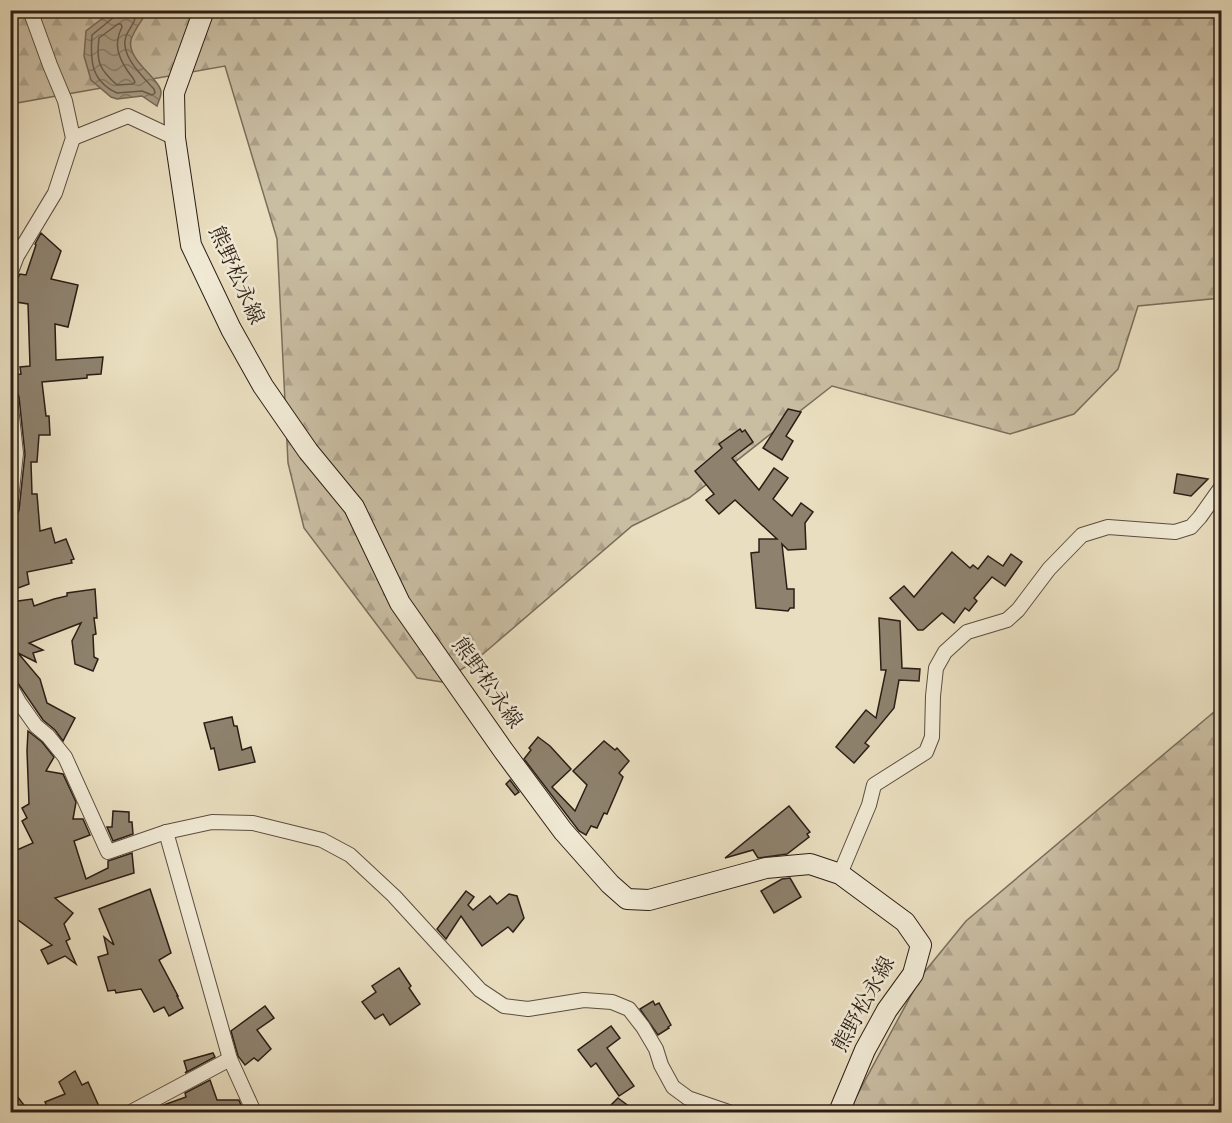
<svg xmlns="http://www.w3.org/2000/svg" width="1232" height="1123" font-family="'Sorts Mill Goudy','Noto Serif JP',serif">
	<defs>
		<pattern id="forest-firs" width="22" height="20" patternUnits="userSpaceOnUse" patternTransform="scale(1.5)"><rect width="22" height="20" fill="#c9bda2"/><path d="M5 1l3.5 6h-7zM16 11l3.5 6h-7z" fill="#ada28b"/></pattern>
		<pattern id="water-waves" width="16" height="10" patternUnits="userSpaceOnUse" patternTransform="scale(1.5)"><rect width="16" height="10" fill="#a99d86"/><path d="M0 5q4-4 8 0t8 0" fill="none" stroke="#8a7f6d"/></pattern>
	</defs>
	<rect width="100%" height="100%" fill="#e9debf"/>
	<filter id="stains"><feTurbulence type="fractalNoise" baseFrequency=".00333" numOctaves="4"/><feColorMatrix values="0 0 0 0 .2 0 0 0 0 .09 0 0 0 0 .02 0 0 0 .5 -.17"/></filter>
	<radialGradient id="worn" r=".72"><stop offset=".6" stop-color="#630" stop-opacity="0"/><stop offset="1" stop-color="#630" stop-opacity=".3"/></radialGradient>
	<g fill="url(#forest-firs)" stroke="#7a6e5c" stroke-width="1.5">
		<polygon points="11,11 1221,11 1221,298 1138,306 1118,369 1074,414 1010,434 832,386 689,498 632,526 476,660 442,682 417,678 304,528 288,463 277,239 225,66 11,104"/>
		<polygon points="1221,706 1221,1112 848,1112 922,975 966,921"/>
	</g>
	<path fill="url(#water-waves)" stroke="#776a59" stroke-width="1.5" d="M 116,11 L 137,11 L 145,15 C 140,23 133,32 131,40 C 126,60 162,80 161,93 C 161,97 158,102 157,106 L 142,96 L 117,99 L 111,97 L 91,80 L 84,56 L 86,31 L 111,12 Z"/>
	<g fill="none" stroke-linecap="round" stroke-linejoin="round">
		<g stroke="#6a5e4e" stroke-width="1.5">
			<path d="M 116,10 L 114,17 L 92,35 C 90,61 91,81 117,93 L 142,91 L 152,95 L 155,93 L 154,89 C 143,77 119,55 126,36 C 130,26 137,23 135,10"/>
			<path d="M 118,24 L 121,24 L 122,27 C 114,43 117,55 127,70 C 130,75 133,77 135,82 L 133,84 L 117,85 C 99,69 96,62 99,38 Z"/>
		</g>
	</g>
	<g fill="#8e826e" stroke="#2c1e16" stroke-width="1.5">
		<polygon points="41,233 61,251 51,279 78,285 68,327 55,324 56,360 103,357 101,374 87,375 87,378 42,382 46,416 49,416 50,435 39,435 37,462 31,462 32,494 37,494 40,531 51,528 55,543 66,539 74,559 71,560 72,563 27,572 29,584 10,591 10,518 17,515 19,510 25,454 19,397 17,392 10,389 10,375 21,374 20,367 30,366 28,304 10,301 10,283 16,281 20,274 26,275 36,245 35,244"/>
		<polygon points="788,409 801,412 786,436 793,441 782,460 763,448"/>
		<polygon points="740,429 742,432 745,430 753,442 732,458 759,490 774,468 788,478 773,499 792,516 801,503 813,512 805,523 806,549 788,550 782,544 787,589 794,589 794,608 790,608 788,611 756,608 751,553 759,552 759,539 777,539 735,500 719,514 706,500 714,494 695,471 722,448 719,444"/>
		<polygon points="1177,474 1208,479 1191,496 1174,493"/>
		<polygon points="952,552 970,568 973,565 978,569 988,556 1003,566 1011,554 1022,562 1005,586 992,577 974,598 977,601 969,611 965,608 954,623 942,613 923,630 918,630 890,598 904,586 914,597"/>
		<polygon points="95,589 97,618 94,618 96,634 93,635 94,657 98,659 93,671 75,664 72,641 81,623 29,643 43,650 33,653 36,662 18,653 40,679 47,703 75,718 63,741 55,730 43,720 15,679 10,662 10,616 13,615 11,602 32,599 34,606 54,599 67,596 67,593"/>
		<polygon points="879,618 900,621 902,668 920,669 919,681 899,680 894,708 865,743 869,746 854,763 836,747 866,710 876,718 886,670 881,670"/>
		<polygon points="232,717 234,726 237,726 242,750 251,747 255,762 219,770 214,748 211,749 204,723"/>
		<polygon points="28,731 42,742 54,757 46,771 63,774 76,802 73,819 83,819 90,835 74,841 86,879 108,868 108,861 132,853 134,873 55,898 73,913 64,924 70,939 66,941 76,964 65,956 48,964 41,950 52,945 10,914 10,853 33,843 22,821 27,818 22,808 29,804 27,751"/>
		<polygon points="538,737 550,746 571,769 552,787 575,811 587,785 573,771 604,741 615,750 617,748 629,761 619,773 623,777 607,814 604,813 597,828 591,826 586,835 579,831 524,759 531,750 529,748"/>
		<polygon points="510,780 519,792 515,795 506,784"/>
		<polygon points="789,806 810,832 807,834 809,837 787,854 758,858 753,850 725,858"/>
		<polygon points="113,811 129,812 129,822 132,822 133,834 113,841 107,827 112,827"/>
		<polygon points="790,878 801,897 774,913 761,891 782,879"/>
		<polygon points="150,889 171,953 159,960 178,996 177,996 183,1008 169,1016 164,1007 154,1012 141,989 116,993 115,990 108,991 98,957 108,954 104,937 114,945 99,909"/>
		<polygon points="466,891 474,897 468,905 473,910 490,896 497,904 509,894 517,896 524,918 513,932 508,927 482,946 461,916 446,939 437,929"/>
		<polygon points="399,968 411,986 409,988 420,1004 390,1025 383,1014 375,1019 362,1002 376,992 372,986"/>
		<polygon points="653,1001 655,1005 659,1003 671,1025 668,1027 669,1028 658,1035 640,1009"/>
		<polygon points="265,1006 274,1018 257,1030 271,1049 258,1061 254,1058 245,1065 238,1056 231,1031"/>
		<polygon points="611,1026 620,1038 607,1048 634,1086 619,1096 596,1063 591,1067 578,1050"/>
		<polygon points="213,1053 215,1057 185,1073 187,1071 184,1061"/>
		<polygon points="75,1071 82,1085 88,1082 102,1113 50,1113 45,1102 65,1094 59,1082"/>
		<polygon points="210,1080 217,1100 239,1100 244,1113 149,1113 161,1106 186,1097 185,1093"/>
		<polygon points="10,1087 30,1113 10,1113"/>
		<polygon points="618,1098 638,1113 603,1113"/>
	</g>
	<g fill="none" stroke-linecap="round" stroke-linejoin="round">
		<defs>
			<g id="minor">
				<polyline points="73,138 128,116 175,138"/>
				<polyline points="10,274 17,256 55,193 73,138 65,101 50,65 30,10"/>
				<polyline points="10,398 16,453 10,509"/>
				<polyline points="10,686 19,702 36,726 48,736 65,757 108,852 166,832 212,822 253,823 322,840 350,855 394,896 480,990 504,1006 528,1009 584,1000 612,1002 629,1009 643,1027 656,1049 661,1065 673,1087 688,1098 729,1112"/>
				<polyline points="166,832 230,1059 254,1112"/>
				<polyline points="840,874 869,805 874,785 926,752 932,737 933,696 936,668 945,652 967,632 1007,620 1018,610 1049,569 1082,535 1108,527 1175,532 1191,527 1200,517 1222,486"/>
				<polyline points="131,1112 230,1059"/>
			</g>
			<polyline id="secondary" points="204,10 174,93 175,138 191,245 231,329 263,386 308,451 354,507 400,603 503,750 563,831 610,884 627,899 649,900 766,868 810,864 840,874 905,922 921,945 913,974 887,1010 865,1050 839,1112"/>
		</defs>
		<use href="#minor" stroke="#5b4e40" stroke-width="16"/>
		<use href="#secondary" stroke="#2c1e16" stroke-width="22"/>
		<use href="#minor" stroke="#f1ead5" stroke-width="14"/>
		<use href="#secondary" stroke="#f1ead5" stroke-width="20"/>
	</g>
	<g text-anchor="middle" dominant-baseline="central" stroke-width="5" stroke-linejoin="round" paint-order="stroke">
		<g font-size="21" fill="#2c1e16" stroke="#f1ead5">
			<text transform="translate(235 276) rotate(66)">熊野松永線</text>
			<text transform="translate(486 684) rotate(55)">熊野松永線</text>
			<text transform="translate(865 1005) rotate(-61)">熊野松永線</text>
		</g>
	</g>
	<rect width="1232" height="1123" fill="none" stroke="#e9debf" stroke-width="36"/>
	<rect x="12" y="12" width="1208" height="1099" fill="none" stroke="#2c1e16" stroke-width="3"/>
	<rect x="18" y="18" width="1196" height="1087" fill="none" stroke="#2c1e16" stroke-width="1.5"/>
	<rect width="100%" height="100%" filter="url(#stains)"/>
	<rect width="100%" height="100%" fill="url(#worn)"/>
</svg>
